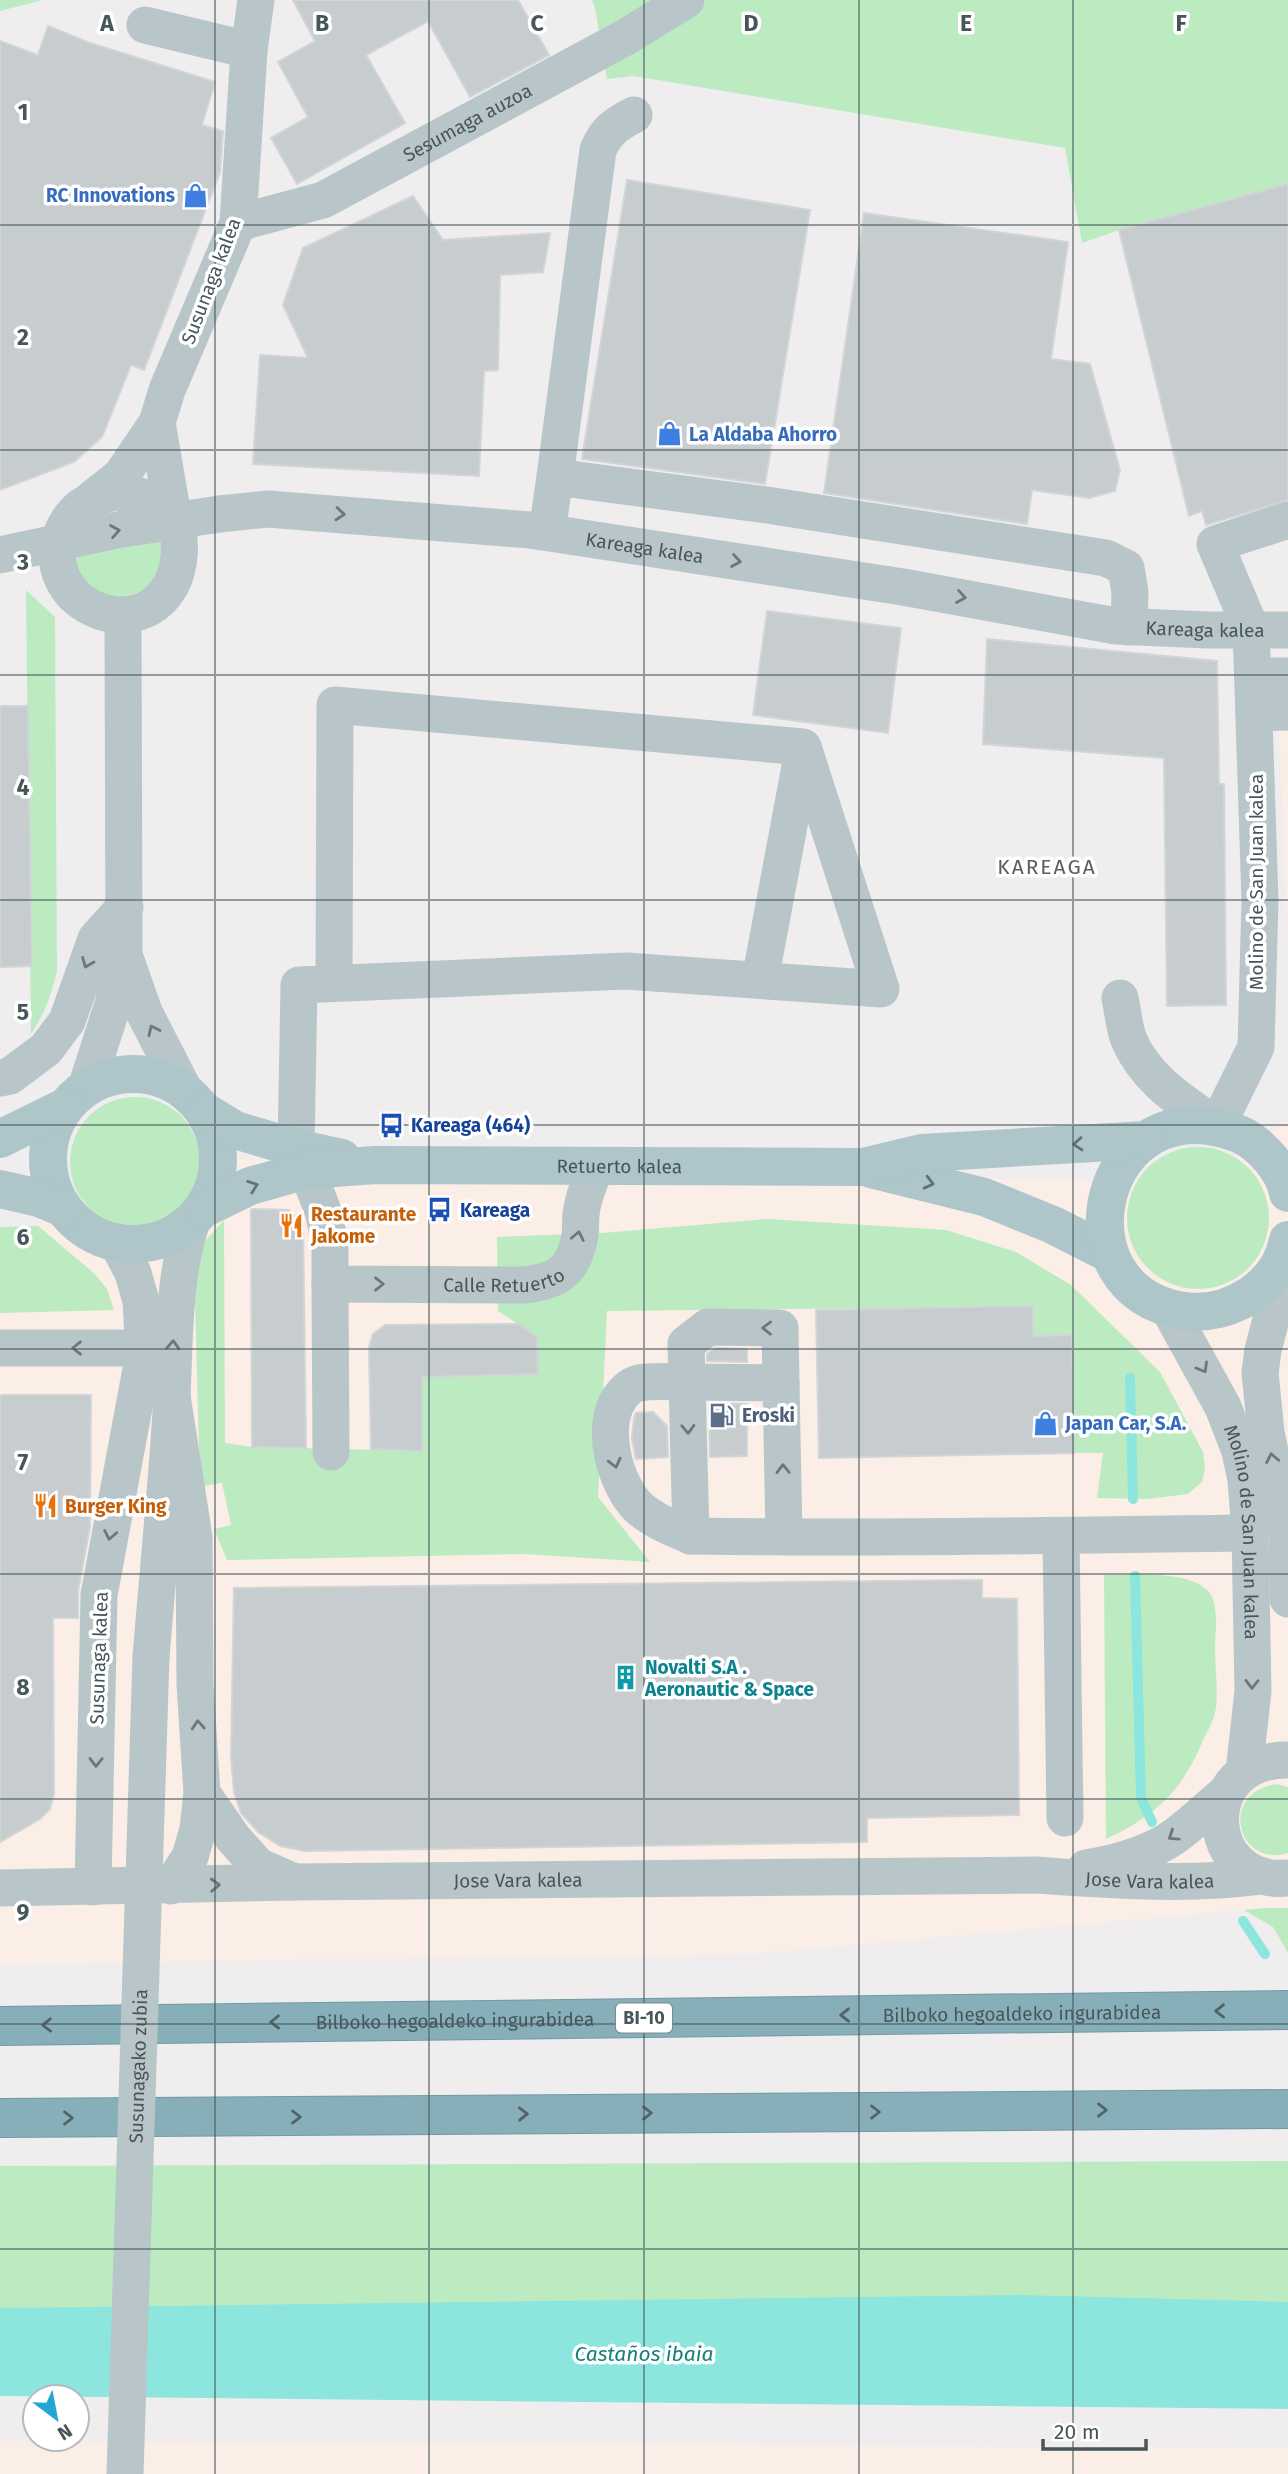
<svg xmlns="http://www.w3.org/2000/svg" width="1288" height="2474" font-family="'Fira Sans',sans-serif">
	<rect width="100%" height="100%" fill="#efedee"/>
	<g fill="#faeee6">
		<polygon points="1276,657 1288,657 1288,948"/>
		<polygon points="1288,1120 1288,1908 1244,1910 752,1954 0,1964 0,1227 38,1226 136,1157 1194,1184"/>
		<polygon points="0,2441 1288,2448 1288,2474 0,2474"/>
	</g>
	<g fill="#bdebc1">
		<polygon points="0,0 43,0 0,11"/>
		<polygon points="592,0 1288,0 1288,184 1119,230 1082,243 1065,148 634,76 607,79 595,8"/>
		<path d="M 161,532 C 162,541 166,556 164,564 C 153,601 89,612 76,572 C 74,566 77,557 78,551 Z"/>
		<path d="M 26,590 L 55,617 L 57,970 C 52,994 45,1013 31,1034 Z"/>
		<circle cx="135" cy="1162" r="65"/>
		<circle cx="1198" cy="1218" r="71"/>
		<polygon points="768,1219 946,1230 1016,1252 1071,1285 1160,1372 1203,1452 1205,1469 1202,1482 1188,1494 1147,1499 1097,1498 1103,1453 1074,1453 1072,1336 1033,1336 1032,1306 607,1311 598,1497 650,1562 524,1554 227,1560 214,1529 231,1525 222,1483 204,1486 199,1449 194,1262 206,1240 224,1220 225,1443 252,1447 422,1451 422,1377 538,1374 537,1337 498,1311 497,1237 602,1233"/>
		<polygon points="38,1226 95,1274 107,1289 114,1310 0,1313 0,1227"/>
		<path d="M 1104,1575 C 1132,1576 1188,1569 1208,1591 C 1220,1604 1215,1633 1215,1649 C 1215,1668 1219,1696 1215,1713 C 1213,1722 1208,1730 1204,1738 C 1182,1791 1157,1815 1106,1839 Z"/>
		<path d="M 1278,1784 L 1288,1787 L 1288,1853 C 1237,1869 1217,1791 1278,1784 Z"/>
		<polygon points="1265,1908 1288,1908 1288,1953 1273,1927 1244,1910"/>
		<polygon points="1288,2161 1288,2303 0,2308 0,2166"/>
	</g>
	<polygon fill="#8de6dd" points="1023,2295 1288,2302 1288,2409 0,2396 0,2308"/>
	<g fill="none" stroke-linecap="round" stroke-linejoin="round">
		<g stroke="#8de6dd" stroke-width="10">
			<polyline points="1130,1378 1133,1499"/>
			<polyline points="1135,1576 1141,1798 1152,1822"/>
			<polyline points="1243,1921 1265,1954"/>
		</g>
	</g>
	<g fill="#c7ccce" stroke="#d1d5d8" stroke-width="2">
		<polygon points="293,0 518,0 549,55 470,97 428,21 366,55 405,123 297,184 271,138 308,117 278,62 315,41"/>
		<polygon points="48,26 87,42 215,82 202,125 223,131 220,172 144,370 131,365 102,437 74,462 0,490 0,41 38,55"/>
		<polygon points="627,180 810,210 765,484 582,459"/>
		<polygon points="1288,184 1288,500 1206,525 1202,511 1189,516 1119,230"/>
		<polygon points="413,196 443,240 550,233 543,272 500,275 498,370 484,371 479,476 253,464 260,355 308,358 283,305 303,248"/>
		<polygon points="864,213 1068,242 1051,359 1090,364 1120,470 1115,491 1089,498 1032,490 1027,524 824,493"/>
		<polygon points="767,611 901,628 888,733 753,715"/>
		<polygon points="987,639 1217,661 1219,784 1224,784 1226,1005 1167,1006 1164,758 983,744"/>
		<polygon points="0,706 28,706 32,966 0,967"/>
		<polygon points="253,1209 289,1210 303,1226 306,1448 252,1447 251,1210"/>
		<polygon points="1033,1306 1033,1336 1072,1335 1074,1453 819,1458 816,1310"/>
		<polygon points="519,1324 537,1337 538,1374 422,1377 422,1451 371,1449 369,1347 373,1334 385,1325"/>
		<polygon points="715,1348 747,1349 747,1362 707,1361 707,1354"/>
		<polygon points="0,1395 91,1395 90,1527 78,1591 78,1618 53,1618 54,1793 50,1809 40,1819 0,1842"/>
		<polygon points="709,1403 747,1404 747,1456 710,1457"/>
		<polygon points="653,1412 667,1426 668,1457 636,1459 632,1439 634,1418 636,1413"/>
		<polygon points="982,1580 982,1598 1017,1599 1019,1815 867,1818 867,1842 305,1851 280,1846 258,1832 241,1813 234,1792 231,1757 234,1588"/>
	</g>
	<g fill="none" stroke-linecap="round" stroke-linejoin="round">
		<defs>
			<g id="highway">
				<path id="s7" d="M 0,2026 L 1288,2010"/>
				<polyline points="0,2118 1288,2109"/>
			</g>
		</defs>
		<use href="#highway" stroke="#729aa5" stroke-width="40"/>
		<g stroke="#b9c6c9" stroke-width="37">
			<polyline points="145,25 249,50 238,223 167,390 157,423"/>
			<polyline points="249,50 256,0"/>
			<path id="s1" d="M 238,223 L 323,200 L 626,37 L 686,0"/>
			<path d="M 555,477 L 598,150 C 606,131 616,124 634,115"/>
			<path d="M 114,492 C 122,493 132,493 140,496 C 151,501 168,512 174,522 C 183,539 180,568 171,585 C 134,649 35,600 62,533 C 72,508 89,499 114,492 Z"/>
			<polyline points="93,498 121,476 157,423 174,522"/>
			<polyline points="547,532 555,477 767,505 1106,558 1126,568 1130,592 1129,627"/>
			<path id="s2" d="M 0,555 L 117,530 L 219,514 L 268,509 L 530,530 L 903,587 L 1116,626 L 1207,630 L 1288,630"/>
			<polyline points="1253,676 1288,676"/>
			<polyline points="1254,713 1288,712"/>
			<polyline points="124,955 144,1012 184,1090"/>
			<polyline points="760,980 803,751"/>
			<path d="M 1120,998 C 1123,1011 1124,1028 1129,1040 C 1146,1080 1183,1102 1217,1126 L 1256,1047 L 1260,900 L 1251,629 L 1215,544 L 1288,520"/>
			<polyline points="0,1078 10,1076 46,1049 67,1021 96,939 125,907"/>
			<polyline points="86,1088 113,1004 124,955 123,617"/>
			<polyline points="296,1148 299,985 626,971 881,989 803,747 335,705 334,983"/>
			<path id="s3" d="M 307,1170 L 323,1211 L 330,1244 L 330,1284 L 525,1285 C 558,1281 574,1271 580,1235 C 581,1226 580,1217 582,1208 C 584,1194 591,1180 596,1166"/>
			<polyline points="117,1242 133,1273 141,1301 145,1373"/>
			<polyline points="1276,1272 1275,1304 1263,1350 1260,1373 1266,1432 1287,1533 1288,1599"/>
			<polyline points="330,1284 331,1452"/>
			<path id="s4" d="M 1169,1309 L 1223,1407 L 1240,1451 L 1246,1480 L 1250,1533 L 1253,1691 L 1244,1772"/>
			<polyline points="0,1348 145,1348 99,1595 93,1887"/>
			<path d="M 691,1536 C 673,1528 654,1521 639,1508 C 615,1485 600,1428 619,1399 C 623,1393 630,1385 639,1383 C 653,1380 672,1382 687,1382 L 686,1344 L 708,1327 L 780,1328 L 781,1383"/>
			<polyline points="1061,1536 1065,1818"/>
			<path d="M 784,1537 L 781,1383 L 687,1382 L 691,1536 C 877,1539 1064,1535 1250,1533"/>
			<path d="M 151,1657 C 158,1570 167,1483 172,1396 C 175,1337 173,1277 192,1221"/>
			<path d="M 1288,1760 C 1194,1759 1202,1886 1288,1878"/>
			<polyline points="202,1793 233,1838 258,1866 294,1882"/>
			<path d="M 1086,1868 C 1116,1863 1150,1854 1175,1836 C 1193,1823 1209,1807 1226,1793"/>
			<polyline points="171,1886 190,1857 198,1829 202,1793 195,1684 194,1537 172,1396"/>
			<path id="s5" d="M 0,1888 L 295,1882 L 1036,1875 C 1111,1880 1187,1886 1262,1876"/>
		</g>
		<g stroke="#aec5ca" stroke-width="38">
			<circle cx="133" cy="1159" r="85"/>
			<polyline points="204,1111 235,1130 296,1148 342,1158"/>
			<polyline points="0,1139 65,1107"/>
			<polyline points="871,1169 984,1197 1053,1225 1110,1254"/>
			<polyline points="0,1189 39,1198 63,1208"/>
			<path d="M 1288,1193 C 1284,1170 1260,1143 1239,1134 C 1098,1080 1050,1291 1184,1311 C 1230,1317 1279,1287 1288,1240"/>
			<path id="s6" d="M 203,1209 L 250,1186 L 307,1170 L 375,1165 L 863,1167 L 922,1153 L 1146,1140"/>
		</g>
		<use href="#highway" stroke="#87afb9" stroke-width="38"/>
		<path stroke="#b9c6c9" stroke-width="37" id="s8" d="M 125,2474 L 151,1657"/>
	</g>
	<defs><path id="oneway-chevron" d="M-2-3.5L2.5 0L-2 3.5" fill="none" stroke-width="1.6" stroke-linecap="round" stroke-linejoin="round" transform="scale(1.75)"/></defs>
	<g stroke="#68787b">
		<use href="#oneway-chevron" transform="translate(340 514) rotate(5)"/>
		<use href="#oneway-chevron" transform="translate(115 531) rotate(-10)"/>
		<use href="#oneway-chevron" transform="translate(736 561) rotate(9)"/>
		<use href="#oneway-chevron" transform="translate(961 597) rotate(10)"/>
		<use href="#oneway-chevron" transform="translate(87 963) rotate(112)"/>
		<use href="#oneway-chevron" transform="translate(153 1030) rotate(-116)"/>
		<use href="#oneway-chevron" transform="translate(578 1236) rotate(-79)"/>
		<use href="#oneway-chevron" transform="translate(379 1284)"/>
		<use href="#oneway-chevron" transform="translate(767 1328) rotate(-179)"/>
		<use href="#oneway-chevron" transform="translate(173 1345) rotate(-87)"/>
		<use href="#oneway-chevron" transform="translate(77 1348) rotate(180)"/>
		<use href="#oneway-chevron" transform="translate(1203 1368) rotate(60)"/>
		<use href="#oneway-chevron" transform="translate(688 1429) rotate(88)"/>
		<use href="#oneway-chevron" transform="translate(1272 1458) rotate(-101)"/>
		<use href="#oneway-chevron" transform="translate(615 1463) rotate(76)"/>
		<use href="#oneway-chevron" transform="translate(783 1469) rotate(-91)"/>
		<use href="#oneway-chevron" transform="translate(110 1535) rotate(101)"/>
		<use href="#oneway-chevron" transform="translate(1252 1684) rotate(91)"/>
		<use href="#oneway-chevron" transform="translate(198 1725) rotate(-94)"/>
		<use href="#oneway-chevron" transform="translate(96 1762) rotate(91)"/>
		<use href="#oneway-chevron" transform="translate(1173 1836) rotate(146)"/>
		<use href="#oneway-chevron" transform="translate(215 1885) rotate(-2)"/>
	</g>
	<g stroke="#607275">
		<use href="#oneway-chevron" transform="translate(1078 1144) rotate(176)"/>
		<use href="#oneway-chevron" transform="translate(929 1183) rotate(14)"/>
		<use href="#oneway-chevron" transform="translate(253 1186) rotate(-20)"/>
	</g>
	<g stroke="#506367">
		<use href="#oneway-chevron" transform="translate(1220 2011) rotate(179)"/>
		<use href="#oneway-chevron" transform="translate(845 2015) rotate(179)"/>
		<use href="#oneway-chevron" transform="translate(275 2022) rotate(179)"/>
		<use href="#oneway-chevron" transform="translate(47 2025) rotate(179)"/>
		<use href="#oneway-chevron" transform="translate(1102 2110)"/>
		<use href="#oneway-chevron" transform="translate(875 2112)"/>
		<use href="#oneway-chevron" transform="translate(647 2113)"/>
		<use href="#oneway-chevron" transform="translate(523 2114) rotate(-1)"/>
		<use href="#oneway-chevron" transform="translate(296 2117)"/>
		<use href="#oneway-chevron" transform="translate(68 2118)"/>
	</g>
	<path fill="none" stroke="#465659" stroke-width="2" stroke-opacity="0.55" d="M 215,0 L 215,2474M 429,0 L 429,2474M 644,0 L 644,2474M 859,0 L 859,2474M 1073,0 L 1073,2474M 0,225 L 1288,225M 0,450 L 1288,450M 0,675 L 1288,675M 0,900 L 1288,900M 0,1125 L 1288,1125M 0,1349 L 1288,1349M 0,1574 L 1288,1574M 0,1799 L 1288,1799M 0,2024 L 1288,2024M 0,2249 L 1288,2249"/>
	<defs>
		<symbol id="shop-bare" viewBox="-9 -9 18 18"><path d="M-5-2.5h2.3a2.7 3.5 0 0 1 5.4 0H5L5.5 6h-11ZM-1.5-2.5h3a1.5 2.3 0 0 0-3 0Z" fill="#3f7fe0" stroke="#fff" stroke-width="2.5" paint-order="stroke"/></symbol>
		<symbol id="bus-bare" viewBox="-9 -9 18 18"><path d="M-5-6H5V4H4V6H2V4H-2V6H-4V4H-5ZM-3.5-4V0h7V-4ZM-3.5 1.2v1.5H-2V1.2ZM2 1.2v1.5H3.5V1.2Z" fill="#1a4fb4" stroke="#fff" stroke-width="2.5" paint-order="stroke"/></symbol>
		<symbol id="restaurant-bare" viewBox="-9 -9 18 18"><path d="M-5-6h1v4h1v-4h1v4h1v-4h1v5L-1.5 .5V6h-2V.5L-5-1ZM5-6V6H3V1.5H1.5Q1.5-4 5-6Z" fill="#e8710a" stroke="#fff" stroke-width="2.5" paint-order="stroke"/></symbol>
		<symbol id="fuel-bare" viewBox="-9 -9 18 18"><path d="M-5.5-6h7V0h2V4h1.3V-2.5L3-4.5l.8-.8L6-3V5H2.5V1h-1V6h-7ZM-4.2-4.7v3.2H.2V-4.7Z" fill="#5c6f8a" stroke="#fff" stroke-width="2.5" paint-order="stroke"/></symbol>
		<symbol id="building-bare" viewBox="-9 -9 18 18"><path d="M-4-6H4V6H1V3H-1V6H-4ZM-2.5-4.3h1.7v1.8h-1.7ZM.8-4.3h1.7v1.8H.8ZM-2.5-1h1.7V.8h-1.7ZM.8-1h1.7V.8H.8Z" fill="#0f9aa8" stroke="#fff" stroke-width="2.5" paint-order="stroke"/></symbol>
	</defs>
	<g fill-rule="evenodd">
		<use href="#shop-bare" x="178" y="178" width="35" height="35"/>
		<use href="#shop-bare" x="652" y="416" width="35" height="35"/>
		<use href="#bus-bare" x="374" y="1108" width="35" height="35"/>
		<use href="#bus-bare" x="422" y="1192" width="35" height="35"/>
		<use href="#restaurant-bare" x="274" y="1208" width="35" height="35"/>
		<use href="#fuel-bare" x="704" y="1398" width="35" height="35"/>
		<use href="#shop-bare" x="1028" y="1406" width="35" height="35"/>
		<use href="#restaurant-bare" x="28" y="1488" width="35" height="35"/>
		<use href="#building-bare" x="608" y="1660" width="35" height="35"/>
	</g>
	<g text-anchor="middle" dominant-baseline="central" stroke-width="7" stroke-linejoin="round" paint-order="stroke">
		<rect fill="#fff" stroke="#7e898b" stroke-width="2" x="616" y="2003.5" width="56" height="29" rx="5"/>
		<g font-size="18" font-weight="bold" fill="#465659">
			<text x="644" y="2018">BI-10</text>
		</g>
		<g font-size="19" fill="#465659" stroke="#fff">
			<text stroke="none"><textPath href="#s1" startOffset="252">Sesumaga auzoa</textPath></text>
			<text transform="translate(211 281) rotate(-69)">Susunaga kalea</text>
			<text stroke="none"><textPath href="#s2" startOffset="651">Kareaga kalea</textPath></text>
			<text stroke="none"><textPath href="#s2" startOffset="1218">Kareaga kalea</textPath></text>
			<text transform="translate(1256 882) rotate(-90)">Molino de San Juan kalea</text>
			<text stroke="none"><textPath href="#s6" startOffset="424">Retuerto kalea</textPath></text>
			<text stroke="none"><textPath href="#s3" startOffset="292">Calle Retuerto</textPath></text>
			<text stroke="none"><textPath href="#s4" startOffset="240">Molino de San Juan kalea</textPath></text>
			<text transform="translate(99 1658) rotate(-88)">Susunaga kalea</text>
			<text stroke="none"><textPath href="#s5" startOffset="1150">Jose Vara kalea</textPath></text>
			<text stroke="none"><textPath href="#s5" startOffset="518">Jose Vara kalea</textPath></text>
			<text stroke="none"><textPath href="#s7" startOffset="1022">Bilboko hegoaldeko ingurabidea</textPath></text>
			<text stroke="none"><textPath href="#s7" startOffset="455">Bilboko hegoaldeko ingurabidea</textPath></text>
			<text stroke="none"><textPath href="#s8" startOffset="408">Susunagako zubia</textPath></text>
		</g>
		<g font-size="19" font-weight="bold" fill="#366cbe" stroke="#fff" text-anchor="start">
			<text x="175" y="195" text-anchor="end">RC Innovations</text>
			<text x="689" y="434">La Aldaba Ahorro</text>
			<text x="1065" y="1423">Japan Car, S.A.</text>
		</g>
		<g font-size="19" font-weight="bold" fill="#164399" stroke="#fff" text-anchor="start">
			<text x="411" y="1125">Kareaga (464)</text>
			<text x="460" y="1210">Kareaga</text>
		</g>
		<g font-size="19" font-weight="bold" fill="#c56008" stroke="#fff" text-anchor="start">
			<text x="311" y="1214">Restaurante<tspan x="311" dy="22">Jakome</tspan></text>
			<text x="65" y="1506">Burger King</text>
		</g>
		<g font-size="19" font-weight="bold" fill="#4e5e75" stroke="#fff" text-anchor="start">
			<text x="742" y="1415">Eroski</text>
		</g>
		<g font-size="19" font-weight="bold" fill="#0d838f" stroke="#fff" text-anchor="start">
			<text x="645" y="1667">Novalti S.A .<tspan x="645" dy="22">Aeronautic &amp; Space</tspan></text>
		</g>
		<g font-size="21" letter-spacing="2" fill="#5a6061" stroke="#fff">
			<text x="1047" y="867">KAREAGA</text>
		</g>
		<g font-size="21" font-style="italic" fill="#148277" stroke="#fff">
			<text x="644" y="2354">Castaños ibaia</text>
		</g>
	</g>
	<g font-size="23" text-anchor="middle" font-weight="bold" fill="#465659" stroke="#fff" stroke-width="7" stroke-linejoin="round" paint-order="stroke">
		<text x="107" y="31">A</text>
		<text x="322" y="31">B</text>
		<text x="537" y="31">C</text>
		<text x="751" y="31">D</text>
		<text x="966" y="31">E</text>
		<text x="1181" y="31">F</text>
		<text x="23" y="120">1</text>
		<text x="23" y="345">2</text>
		<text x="23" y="570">3</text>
		<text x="23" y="795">4</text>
		<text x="23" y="1020">5</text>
		<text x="23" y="1245">6</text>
		<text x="23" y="1470">7</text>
		<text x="23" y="1695">8</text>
		<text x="23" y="1920">9</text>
	</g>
	<g transform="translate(56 2418) rotate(148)"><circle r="33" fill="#ffffff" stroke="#b5bbbd" stroke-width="2"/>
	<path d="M0-5L12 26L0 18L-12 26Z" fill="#24a5d3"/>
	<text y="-10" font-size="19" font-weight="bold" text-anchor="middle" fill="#465659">N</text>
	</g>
	<path d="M1043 2439v10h103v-10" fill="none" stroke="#465659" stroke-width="3.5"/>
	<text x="1054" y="2439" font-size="21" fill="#465659" stroke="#ffffff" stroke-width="5" paint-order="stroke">20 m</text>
</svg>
